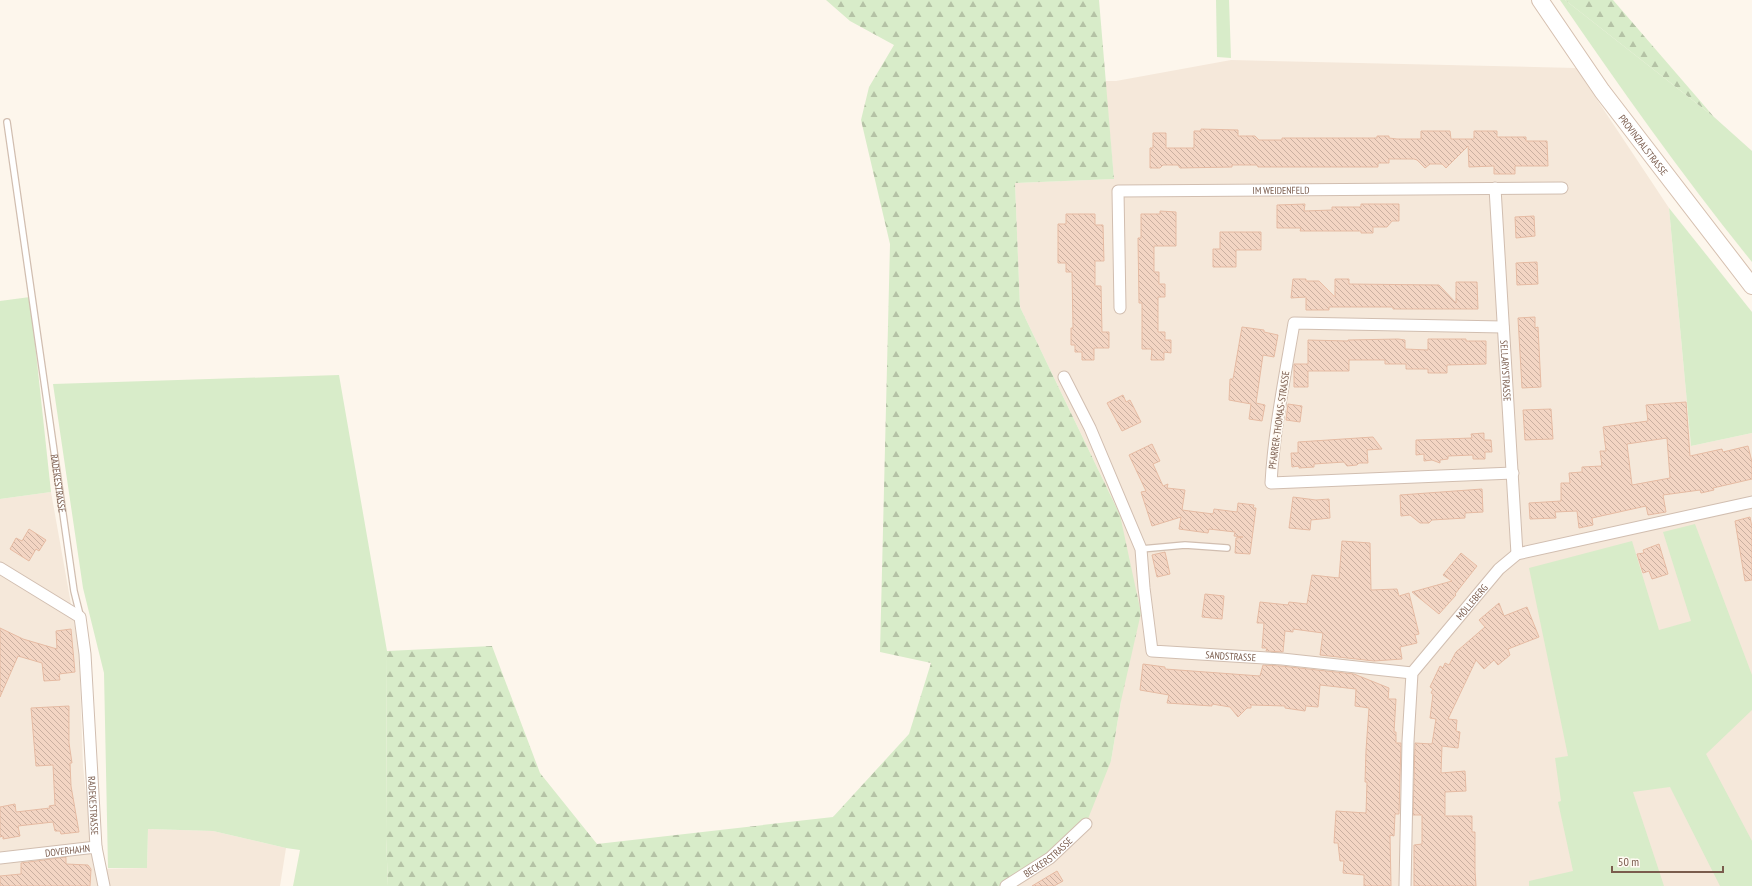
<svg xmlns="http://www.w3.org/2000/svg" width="1752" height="886" font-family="'PT Sans Narrow',sans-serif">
	<defs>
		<pattern id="forest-firs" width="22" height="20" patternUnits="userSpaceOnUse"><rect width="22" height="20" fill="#d8ecc9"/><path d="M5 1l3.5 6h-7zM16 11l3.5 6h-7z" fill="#b4c2a5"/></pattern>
		<pattern id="building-back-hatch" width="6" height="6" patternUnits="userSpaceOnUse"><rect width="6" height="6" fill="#f3d5c3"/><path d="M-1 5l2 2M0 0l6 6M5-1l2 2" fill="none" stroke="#cab0a1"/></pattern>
	</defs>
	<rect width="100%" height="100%" fill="#fdf6ec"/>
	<g fill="#f5e8da">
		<polygon points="1231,60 1576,68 1669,208 1691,446 1752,433 1752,886 1006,886 1111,761 1121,701 1120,515 1020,307 1015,183 1114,179 1105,81 1116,81"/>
		<polygon points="51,492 79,649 83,766 94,869 147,868 148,829 213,831 286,848 280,886 0,886 0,499"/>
	</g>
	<g fill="#d8ecc9">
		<polygon points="1216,0 1229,0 1231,58 1217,57"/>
		<path d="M 1560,0 L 1565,0 L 1714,117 L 1752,151 L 1752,262 C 1684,178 1621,89 1560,0 Z"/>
		<polygon points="1669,208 1752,312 1752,433 1691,446"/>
		<polygon points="30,297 51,492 0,499 0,301"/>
		<polygon points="339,375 387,651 386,837 388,886 293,886 300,850 286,848 213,831 148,829 147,868 108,868 104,673 83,588 53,384"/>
		<polygon points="1695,524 1752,675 1752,710 1706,754 1752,841 1752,886 1720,886 1670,787 1633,792 1664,886 1529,886 1529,881 1573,871 1558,802 1561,801 1555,758 1568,756 1529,568 1632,541 1659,630 1691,621 1663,532"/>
	</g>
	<g fill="url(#forest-firs)">
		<polygon points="826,0 1099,0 1114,179 1015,183 1020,307 1120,515 1141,613 1121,701 1111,761 1086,824 1006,886 388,886 386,837 387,651 492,646 540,773 597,844 833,817 909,734 931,663 880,652 890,244 861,120 869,87 894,45 850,21"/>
		<polygon points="1565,0 1613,0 1714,117"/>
	</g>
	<g fill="url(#building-back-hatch)" stroke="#e6bba3" fill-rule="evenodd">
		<polygon points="1201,129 1238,130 1238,136 1255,136 1259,140 1282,140 1282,138 1377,138 1377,136 1389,136 1389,138 1397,139 1421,139 1421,131 1450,131 1451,139 1474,139 1474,131 1497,131 1497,137 1526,137 1526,141 1547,141 1548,166 1515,166 1515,174 1494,174 1494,166 1469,167 1468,146 1446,168 1442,164 1430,164 1425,168 1417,160 1414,159 1389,159 1389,163 1378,163 1378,167 1258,167 1257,165 1232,165 1232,167 1180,168 1178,165 1163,165 1160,168 1150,168 1150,148 1153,148 1153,133 1166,133 1166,148 1194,148 1194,131 1201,131"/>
		<polygon points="1305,204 1304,211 1332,210 1332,207 1361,207 1361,204 1399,204 1399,221 1392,221 1387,227 1373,227 1373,233 1361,233 1361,231 1300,231 1301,228 1277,228 1277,205"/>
		<polygon points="1160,211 1176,212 1176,246 1154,246 1154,272 1159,272 1159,284 1165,284 1165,297 1158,297 1158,332 1165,332 1165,340 1171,340 1171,353 1164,352 1164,360 1151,360 1152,349 1142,349 1142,303 1139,303 1138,238 1141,238 1141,214 1160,214"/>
		<polygon points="1066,214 1095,214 1095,225 1103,225 1104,261 1095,261 1095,286 1101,286 1102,332 1109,332 1109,348 1094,348 1094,360 1082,360 1082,352 1075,352 1075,345 1071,345 1071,328 1073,328 1072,272 1066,272 1066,263 1058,263 1058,224 1066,224"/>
		<polygon points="1534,216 1535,236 1516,238 1515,217"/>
		<polygon points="1220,232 1261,232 1261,250 1236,250 1236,267 1213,267 1213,249 1220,249"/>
		<polygon points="1537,262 1538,284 1517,285 1516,263"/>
		<polygon points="1293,279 1306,279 1306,281 1319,281 1335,297 1335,279 1349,279 1349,284 1439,285 1456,303 1456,282 1477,282 1478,309 1393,309 1393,307 1329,307 1329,310 1306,310 1306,297 1291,298"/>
		<polygon points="1535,317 1535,328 1538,327 1541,387 1522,388 1518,318"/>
		<polygon points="1242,327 1264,330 1264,332 1278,335 1274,357 1263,355 1256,403 1265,405 1262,421 1249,419 1251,404 1229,400 1230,379 1233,379"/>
		<polygon points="1398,339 1405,340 1405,349 1428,350 1428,339 1466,339 1466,341 1486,341 1486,364 1447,365 1447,373 1428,373 1428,369 1406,369 1406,364 1385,364 1385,360 1349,360 1349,371 1308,371 1308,387 1294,387 1294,364 1308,364 1308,340 1348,341 1348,340"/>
		<polygon points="1123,395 1126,402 1130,400 1141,422 1122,431 1107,403"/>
		<path d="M 1686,402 L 1690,456 L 1722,449 L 1723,452 L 1748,446 L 1752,462 L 1752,479 L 1713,488 L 1714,490 L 1701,493 L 1700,490 L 1663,495 L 1666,512 L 1648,515 L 1646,506 L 1592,518 L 1593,525 L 1579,528 L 1577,511 L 1555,512 L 1556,518 L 1530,519 L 1529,503 L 1561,501 L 1561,483 L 1570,483 L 1569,473 L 1582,472 L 1582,467 L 1602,466 L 1600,451 L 1606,451 L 1603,427 L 1648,421 L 1646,405 ZM 1667,438 L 1670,478 L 1632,485 L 1627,444 Z"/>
		<polygon points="1288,404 1302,406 1300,422 1286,420"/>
		<polygon points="1551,409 1553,439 1525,440 1523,410"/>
		<polygon points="1484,433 1484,440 1491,440 1492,452 1485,452 1485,459 1473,459 1473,455 1448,456 1448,459 1440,460 1440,463 1432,460 1424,461 1424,454 1416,455 1416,440 1472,438 1471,434"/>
		<polygon points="1373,437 1382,449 1367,450 1368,463 1359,463 1357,465 1347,466 1344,462 1314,464 1314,467 1299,468 1299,466 1292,467 1291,453 1298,453 1298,442"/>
		<polygon points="1152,444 1160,461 1153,464 1163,486 1168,484 1167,488 1185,490 1182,510 1213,514 1214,509 1237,512 1238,503 1254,505 1253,508 1256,508 1250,554 1235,553 1236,538 1243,537 1234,536 1235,532 1209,529 1208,533 1179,529 1181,517 1152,526 1141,492 1146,491 1129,455"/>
		<polygon points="1482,489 1483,512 1465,513 1465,518 1432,520 1429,523 1420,523 1410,515 1401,516 1400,495"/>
		<polygon points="1293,497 1316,500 1329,499 1330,518 1311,520 1310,530 1289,528"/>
		<polygon points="1750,517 1752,527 1752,580 1745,581 1735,521"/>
		<polygon points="29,529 46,540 39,551 36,549 29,561 10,549 16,538 22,541"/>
		<polygon points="1342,541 1370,543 1371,590 1397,589 1399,596 1409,593 1419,634 1415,635 1417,643 1400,647 1402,659 1374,661 1320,655 1323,633 1293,629 1293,632 1285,631 1283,652 1266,651 1267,648 1262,648 1264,623 1257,623 1260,602 1288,605 1289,602 1307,604 1312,575 1339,578"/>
		<polygon points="1659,544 1668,574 1652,579 1649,571 1643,573 1637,554 1644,553 1643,550"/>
		<polygon points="1165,552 1170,574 1157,577 1152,555"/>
		<polygon points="1461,553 1477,566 1455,594 1456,595 1439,614 1412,592 1452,581 1443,575"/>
		<polygon points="1205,594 1224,596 1222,619 1202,617"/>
		<polygon points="1499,603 1504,616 1527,607 1539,637 1508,649 1510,655 1498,665 1494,660 1484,669 1476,660 1448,719 1457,720 1456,731 1460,732 1458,748 1442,746 1441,773 1465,771 1466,791 1445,792 1445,816 1472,816 1472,832 1475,832 1475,871 1476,886 1414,886 1414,845 1422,844 1422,815 1413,815 1415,743 1432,744 1436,719 1430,718 1433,694 1431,693 1433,689 1430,687 1440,666 1443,668 1445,663 1449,665 1456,652 1485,627 1479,620"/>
		<polygon points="0,628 23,639 57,649 56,631 71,629 75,672 59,674 60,680 44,681 42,663 18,656 0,697"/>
		<polygon points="1143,664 1165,667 1165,669 1260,676 1263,665 1281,666 1354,674 1389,688 1388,699 1396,699 1394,732 1396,732 1396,743 1401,743 1399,814 1395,814 1394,836 1390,835 1391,886 1364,886 1364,875 1343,873 1344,861 1340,861 1338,843 1334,843 1336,811 1366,813 1367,782 1365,782 1366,750 1369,708 1355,706 1356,689 1320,685 1318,707 1306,706 1305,711 1285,708 1285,706 1251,705 1251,708 1247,708 1238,717 1230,707 1212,704 1212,706 1167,703 1169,695 1140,690"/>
		<polygon points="69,706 69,743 72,763 70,763 71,786 79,832 61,834 60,831 55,831 53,822 18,826 20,836 3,839 3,836 0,837 0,807 15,804 16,812 50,808 49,806 55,805 53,765 36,766 31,708"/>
		<polygon points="66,857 66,864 88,865 91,869 90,886 0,886 0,876 21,874 21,863"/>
		<polygon points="1057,871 1063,881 1054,886 1032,886"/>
	</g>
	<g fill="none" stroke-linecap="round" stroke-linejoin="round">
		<defs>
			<g id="service">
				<path id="s1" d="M 7,122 L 74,591 L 80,615"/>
				<polyline points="1141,549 1185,545 1227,548"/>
			</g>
			<g id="minor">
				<path id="s2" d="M 1495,188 L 1517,554"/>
				<path id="s3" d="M 1120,308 L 1118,191 L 1562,188"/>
				<path d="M 1503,327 L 1294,323 C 1285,376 1274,430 1271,483 L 1513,473"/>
				<path id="s4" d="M 1064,377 L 1090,428 L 1141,549 L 1144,588 L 1152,651 L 1282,659 L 1412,673"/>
				<path id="s5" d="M 0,568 L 80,617 L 85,654 L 96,847"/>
				<path id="s6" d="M 0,858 L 96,847 L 104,886"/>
				<path id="s7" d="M 1006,886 L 1050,858 L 1086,824"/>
				<path id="s8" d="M 1405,886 L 1408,741 L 1412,673 L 1499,569 L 1517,554 L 1752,502"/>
			</g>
			<g id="secondary">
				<path id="s9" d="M 1540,0 L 1602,91 L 1752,286"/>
			</g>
		</defs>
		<use href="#service" stroke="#d1beb0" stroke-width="8"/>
		<use href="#minor" stroke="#d1beb0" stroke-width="13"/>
		<use href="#secondary" stroke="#d6c0b0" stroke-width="18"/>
		<use href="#service" stroke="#fff" stroke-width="5.5"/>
		<use href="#minor" stroke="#fff" stroke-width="11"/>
		<use href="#secondary" stroke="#fff" stroke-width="16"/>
	</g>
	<g text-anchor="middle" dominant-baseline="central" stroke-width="3" stroke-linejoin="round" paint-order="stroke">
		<g font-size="10" fill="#7a5c4d" stroke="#fffaf3">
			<text stroke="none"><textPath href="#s9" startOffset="178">PROVINZIALSTRASSE</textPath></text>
			<text stroke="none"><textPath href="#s3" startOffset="280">IM WEIDENFELD</textPath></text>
			<text stroke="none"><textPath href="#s2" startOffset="183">SELLARYSTRASSE</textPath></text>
			<text transform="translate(1279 420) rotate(-82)">PFARRER-THOMAS-STRASSE</text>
			<text stroke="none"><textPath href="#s1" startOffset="365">RADEKESTRASSE</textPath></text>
			<text stroke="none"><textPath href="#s8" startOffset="306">MÖLLEBERG</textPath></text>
			<text stroke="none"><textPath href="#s4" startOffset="370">SANDSTRASSE</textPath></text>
			<text stroke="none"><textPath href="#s5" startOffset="283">RADEKESTRASSE</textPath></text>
			<text stroke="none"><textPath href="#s6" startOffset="68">DOVERHAHN</textPath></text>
			<text stroke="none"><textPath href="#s7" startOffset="51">BECKERSTRASSE</textPath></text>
		</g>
	</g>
	<path d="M1612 866v6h111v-6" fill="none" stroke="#7a5c4d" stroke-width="2"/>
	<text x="1618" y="866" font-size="12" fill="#7a5c4d" stroke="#fffaf3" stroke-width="3" paint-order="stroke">50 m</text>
</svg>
